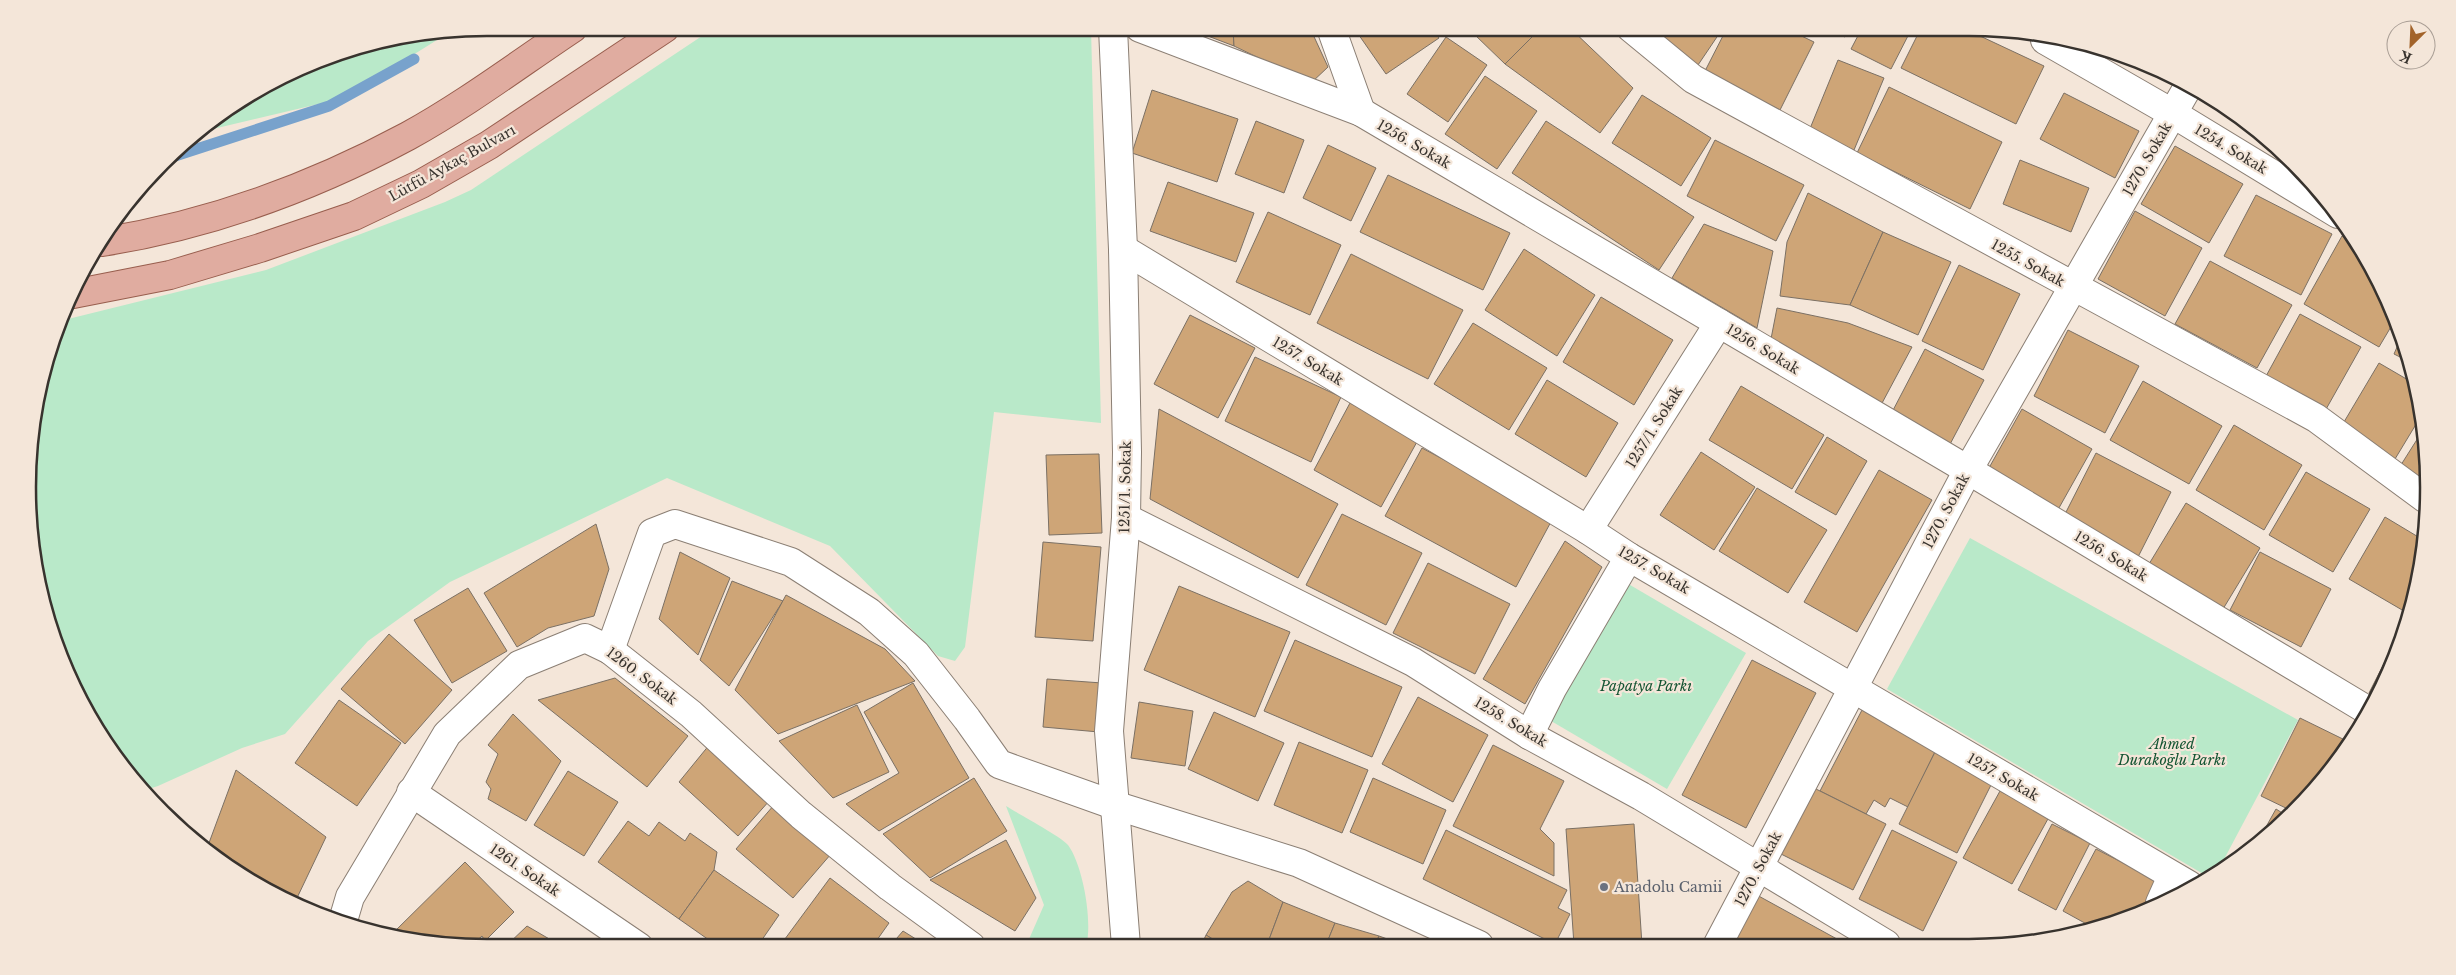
<svg xmlns="http://www.w3.org/2000/svg" width="2456" height="975" font-family="'Libre Baskerville',serif">
	<rect width="100%" height="100%" fill="#f4e6d9"/>
	<g fill="#b9e9c9">
		<polygon points="714,28 1091,28 1101,423 994,412 965,647 955,661 938,656 830,546 667,478 450,582 368,641 285,734 242,748 158,786 142,791 89,718 36,577 31,427 52,340 60,321 266,270 445,202 471,190"/>
		<polygon points="445,35 344,98 196,133 258,89 339,52"/>
		<polygon points="1970,538 2298,720 2221,865 2205,875 1887,689"/>
		<polygon points="1625,582 1746,653 1667,789 1546,718"/>
		<path d="M 1006,806 C 1017,813 1062,837 1068,845 C 1083,865 1093,923 1086,946 L 1026,946 L 1044,905 Z"/>
	</g>
	<g fill="none" stroke-linecap="round" stroke-linejoin="round">
		<polyline stroke="#78a2cc" stroke-width="11" points="172,157 329,106 414,59"/>
	</g>
	<g fill="#cea577" stroke="#7b7064">
		<polygon points="1187,28 1233,28 1234,46"/>
		<polygon points="1233,28 1310,28 1328,67 1311,83 1234,46"/>
		<polygon points="1354,28 1432,28 1439,38 1386,74"/>
		<polygon points="1480,28 1541,28 1505,64 1474,34"/>
		<polygon points="1541,28 1570,28 1633,88 1600,133 1505,64"/>
		<polygon points="1639,28 1723,28 1698,65"/>
		<polygon points="1727,28 1785,28 1814,42 1780,110 1705,71"/>
		<polygon points="1827,28 1850,28 1845,37"/>
		<polygon points="1862,28 1912,28 1891,69 1851,49"/>
		<polygon points="1921,28 1963,28 2044,66 2016,124 1901,68"/>
		<polygon points="1446,37 1487,65 1448,122 1407,94"/>
		<polygon points="1838,60 1884,78 1854,150 1809,131"/>
		<polygon points="1485,76 1537,111 1497,169 1445,134"/>
		<polygon points="1889,87 2002,142 1970,209 1857,153"/>
		<polygon points="1152,90 1238,119 1217,182 1132,153"/>
		<polygon points="2064,93 2139,131 2115,178 2040,139"/>
		<polygon points="1642,95 1711,138 1681,186 1612,143"/>
		<polygon points="2208,96 2263,135 2204,102"/>
		<polygon points="1256,121 1304,140 1284,193 1235,174"/>
		<polygon points="1546,121 1694,217 1659,270 1512,173"/>
		<polygon points="1715,140 1804,185 1776,241 1687,196"/>
		<polygon points="1328,145 1376,168 1351,221 1303,198"/>
		<polygon points="2175,146 2243,184 2209,243 2141,204"/>
		<polygon points="2020,160 2089,188 2071,232 2003,204"/>
		<polygon points="1388,175 1510,233 1483,290 1360,232"/>
		<polygon points="1168,182 1254,213 1236,262 1150,231"/>
		<polygon points="1808,193 1883,232 1850,305 1780,296 1787,242"/>
		<polygon points="2256,195 2332,234 2301,295 2224,256"/>
		<polygon points="2135,211 2202,248 2165,316 2098,279"/>
		<polygon points="1268,212 1341,245 1310,315 1236,282"/>
		<polygon points="1704,224 1773,251 1757,328 1672,278"/>
		<polygon points="1883,232 1951,262 1918,335 1850,305"/>
		<polygon points="2342,236 2356,244 2381,284 2395,320 2379,347 2304,304"/>
		<polygon points="1524,249 1595,295 1557,356 1485,310"/>
		<polygon points="1351,254 1463,310 1428,379 1317,323"/>
		<polygon points="2210,261 2292,305 2257,368 2175,324"/>
		<polygon points="1959,265 2020,294 1983,370 1922,341"/>
		<polygon points="1601,297 1673,340 1634,405 1563,362"/>
		<polygon points="1777,308 1848,323 1912,347 1881,405 1770,344"/>
		<polygon points="2300,314 2361,347 2325,411 2265,378"/>
		<polygon points="1190,315 1255,348 1218,418 1154,384"/>
		<polygon points="1473,323 1547,368 1509,430 1434,384"/>
		<polygon points="2068,330 2139,366 2105,433 2034,396"/>
		<polygon points="2401,338 2410,362 2394,354"/>
		<polygon points="1925,349 1984,380 1948,448 1890,416"/>
		<polygon points="1255,357 1341,397 1311,462 1225,421"/>
		<polygon points="2379,363 2415,384 2421,416 2395,459 2341,427"/>
		<polygon points="1547,380 1618,423 1586,477 1515,434"/>
		<polygon points="2143,381 2222,426 2189,484 2110,440"/>
		<polygon points="1741,386 1824,435 1792,489 1709,440"/>
		<polygon points="1350,403 1418,440 1381,507 1314,470"/>
		<polygon points="1159,409 1338,504 1298,578 1150,499"/>
		<polygon points="2022,409 2092,449 2055,515 1985,475"/>
		<polygon points="2234,425 2302,465 2264,530 2196,490"/>
		<polygon points="2423,430 2427,457 2427,486 2399,468"/>
		<polygon points="1827,437 1867,461 1836,515 1795,492"/>
		<polygon points="1422,448 1553,518 1516,587 1385,516"/>
		<polygon points="1701,452 1755,487 1714,550 1660,515"/>
		<polygon points="2096,453 2171,492 2138,557 2063,518"/>
		<polygon points="1099,454 1102,533 1049,535 1046,455"/>
		<polygon points="1879,470 1932,500 1857,632 1804,602"/>
		<polygon points="2306,472 2370,509 2333,572 2269,535"/>
		<polygon points="1757,488 1827,530 1788,593 1719,551"/>
		<polygon points="2186,503 2260,548 2223,609 2149,564"/>
		<polygon points="1342,514 1422,553 1386,625 1306,585"/>
		<polygon points="2385,517 2425,541 2409,614 2349,579"/>
		<polygon points="596,524 609,569 594,616 548,628 517,647 484,593"/>
		<polygon points="1565,541 1602,567 1525,704 1483,679"/>
		<polygon points="1043,542 1101,547 1093,641 1035,637"/>
		<polygon points="680,552 730,578 698,655 659,619"/>
		<polygon points="2260,552 2331,589 2301,647 2230,610"/>
		<polygon points="1428,563 1510,604 1475,674 1393,633"/>
		<polygon points="732,581 783,601 729,686 700,660"/>
		<polygon points="1179,586 1290,632 1255,717 1144,670"/>
		<polygon points="468,588 507,651 452,683 414,620"/>
		<polygon points="786,595 885,649 915,681 778,734 735,690"/>
		<polygon points="2400,632 2404,635 2374,696 2369,693"/>
		<polygon points="389,634 452,690 405,744 341,689"/>
		<polygon points="1295,640 1402,687 1372,757 1264,711"/>
		<polygon points="1752,660 1816,693 1746,828 1682,795"/>
		<polygon points="615,678 688,736 647,787 538,700"/>
		<polygon points="1047,679 1102,683 1099,732 1043,727"/>
		<polygon points="913,683 969,778 879,831 846,804 899,773 864,712"/>
		<polygon points="1418,697 1488,735 1453,802 1382,764"/>
		<polygon points="339,700 401,743 357,806 295,763"/>
		<polygon points="1139,702 1193,711 1185,766 1131,758"/>
		<polygon points="857,705 889,772 833,798 779,741"/>
		<polygon points="1862,710 1935,752 1908,807 1890,798 1885,807 1874,800 1866,814 1820,791"/>
		<polygon points="1214,712 1284,743 1258,801 1188,769"/>
		<polygon points="513,714 561,761 526,821 488,799 491,789 486,782 498,754 488,745"/>
		<polygon points="2300,718 2351,743 2292,811 2261,796"/>
		<polygon points="1299,742 1368,770 1342,833 1274,805"/>
		<polygon points="710,744 770,800 738,836 679,782"/>
		<polygon points="1493,745 1564,781 1540,829 1554,843 1554,876 1453,826"/>
		<polygon points="1935,752 1993,781 1957,853 1899,824"/>
		<polygon points="236,770 326,837 296,900 206,851"/>
		<polygon points="568,771 618,802 584,856 534,825"/>
		<polygon points="974,778 1007,831 930,878 883,834"/>
		<polygon points="1373,778 1446,810 1423,864 1350,832"/>
		<polygon points="1810,786 1886,824 1853,890 1777,852"/>
		<polygon points="2000,791 2049,817 2012,884 1963,858"/>
		<polygon points="774,805 831,854 793,898 736,849"/>
		<polygon points="2276,809 2287,816 2272,834 2257,843"/>
		<polygon points="628,821 649,836 659,822 685,841 690,833 717,852 714,870 679,919 598,862"/>
		<polygon points="1634,824 1642,945 1574,945 1566,829"/>
		<polygon points="2052,824 2090,843 2056,910 2018,890"/>
		<polygon points="1446,830 1567,890 1558,908 1570,914 1555,944 1423,879"/>
		<polygon points="1892,830 1957,862 1923,931 1859,899"/>
		<polygon points="1006,840 1036,898 1015,931 930,880"/>
		<polygon points="2096,849 2166,885 2155,906 2145,912 2092,927 2063,911"/>
		<polygon points="465,862 514,912 485,941 482,936 472,945 394,932"/>
		<polygon points="714,870 779,915 757,947 719,947 679,919"/>
		<polygon points="830,878 889,923 872,947 779,947"/>
		<polygon points="1248,881 1283,902 1267,945 1224,946 1206,935 1232,892"/>
		<polygon points="1755,894 1846,944 1727,944"/>
		<polygon points="1283,902 1335,923 1326,945 1267,945"/>
		<polygon points="1335,923 1379,936 1375,945 1326,945"/>
		<polygon points="527,926 563,947 505,947"/>
		<polygon points="903,931 927,946 890,946"/>
		<polygon points="1206,935 1224,946 1201,946"/>
		<polygon points="1379,936 1404,945 1375,945"/>
	</g>
	<g fill="none" stroke-linecap="round" stroke-linejoin="round">
		<defs>
			<g id="street">
				<polyline points="1113,28 1123,249 1127,452 1126,518 1109,731 1126,946"/>
				<polyline points="1140,28 1361,112 1968,470 2367,710"/>
				<polyline points="1331,28 1361,112"/>
				<polyline points="1631,28 1693,79 2316,418 2426,499"/>
				<polyline points="2045,40 2172,113 2338,214"/>
				<polyline points="1123,249 1588,530 1629,557 2189,885"/>
				<polyline points="1126,518 1413,662 1529,735 1641,796 1886,944"/>
				<polyline points="1588,530 1719,323"/>
				<polyline points="610,650 652,533 675,524 791,562 869,612 916,654 967,719 999,764 1114,805 1299,863 1479,945"/>
				<polyline points="1529,735 1552,689 1629,557"/>
				<polyline points="411,792 639,947"/>
				<polyline points="2160,903 2172,876"/>
				<polyline points="342,924 350,897 447,734 519,665 585,638 610,650 691,714 801,815 890,887 971,946"/>
				<polyline points="1718,944 1968,470 2189,85"/>
			</g>
			<g id="primary">
				<path d="M 102,242 C 209,225 313,187 408,136 C 466,104 519,64 573,28"/>
				<polyline points="73,294 170,275 260,248 354,216 421,184 489,145 665,28"/>
			</g>
		</defs>
		<use href="#street" stroke="#8b7f74" stroke-width="30"/>
		<use href="#primary" stroke="#985e4e" stroke-width="30"/>
		<use href="#street" stroke="#fff" stroke-width="28"/>
		<use href="#primary" stroke="#e0aca0" stroke-width="28"/>
	</g>
	<circle fill="#6b7280" stroke="#f4e6d9" stroke-width="2" cx="1604" cy="887" r="5"/>
	<g text-anchor="middle" dominant-baseline="central" stroke-width="4.5" stroke-linejoin="round" paint-order="stroke">
		<g font-size="14" fill="#38332e" stroke="#f4e6d9">
			<text transform="translate(1414 144) rotate(30)">1256. Sokak</text>
			<text transform="translate(2231 149) rotate(31)">1254. Sokak</text>
			<text transform="translate(2147 159) rotate(-60)">1270. Sokak</text>
			<text transform="translate(452 163) rotate(-29)">Lütfü Aykaç Bulvarı</text>
			<text transform="translate(2028 263) rotate(29)">1255. Sokak</text>
			<text transform="translate(1763 349) rotate(31)">1256. Sokak</text>
			<text transform="translate(1308 361) rotate(31)">1257. Sokak</text>
			<text transform="translate(1654 427) rotate(-58)">1257/1. Sokak</text>
			<text transform="translate(1125 487) rotate(-89)">1251/1. Sokak</text>
			<text transform="translate(1946 511) rotate(-62)">1270. Sokak</text>
			<text transform="translate(2111 556) rotate(31)">1256. Sokak</text>
			<text transform="translate(1654 570) rotate(30)">1257. Sokak</text>
			<text transform="translate(642 676) rotate(37)">1260. Sokak</text>
			<text transform="translate(1511 722) rotate(31)">1258. Sokak</text>
			<text transform="translate(2003 777) rotate(30)">1257. Sokak</text>
			<text transform="translate(1758 869) rotate(-62)">1270. Sokak</text>
			<text transform="translate(525 870) rotate(34)">1261. Sokak</text>
		</g>
		<g font-size="14" font-style="italic" fill="#145533" stroke="#f4e6d9">
			<text x="1646" y="686">Papatya Parkı</text>
			<text x="2172" y="744">Ahmed<tspan x="2172" dy="16">Durakoğlu Parkı</tspan></text>
		</g>
		<g font-size="14" fill="#5b616d" stroke="#f4e6d9" text-anchor="start">
			<text x="1614" y="887">Anadolu Camii</text>
		</g>
	</g>
	<path d="M0 0H2456V975H0ZM487 36H1969A451 451 0 0 1 2420 487V488A451 451 0 0 1 1969 939H487A451 451 0 0 1 36 488V487A451 451 0 0 1 487 36Z" fill="#f4e6d9" fill-rule="evenodd"/>
	<path fill="none" stroke="#38332e" stroke-width="2.5" d="M487 36H1969A451 451 0 0 1 2420 487V488A451 451 0 0 1 1969 939H487A451 451 0 0 1 36 488V487A451 451 0 0 1 487 36Z"/>
	<g transform="translate(2411 45) rotate(204)"><circle r="24" fill="#f4e6d9" stroke="#a99e95"/>
	<path d="M0-4L9 19L0 12L-9 19Z" fill="#a2632a"/>
	<text y="-8" font-size="14" font-weight="bold" text-anchor="middle" fill="#38332e">K</text>
	</g>
</svg>
